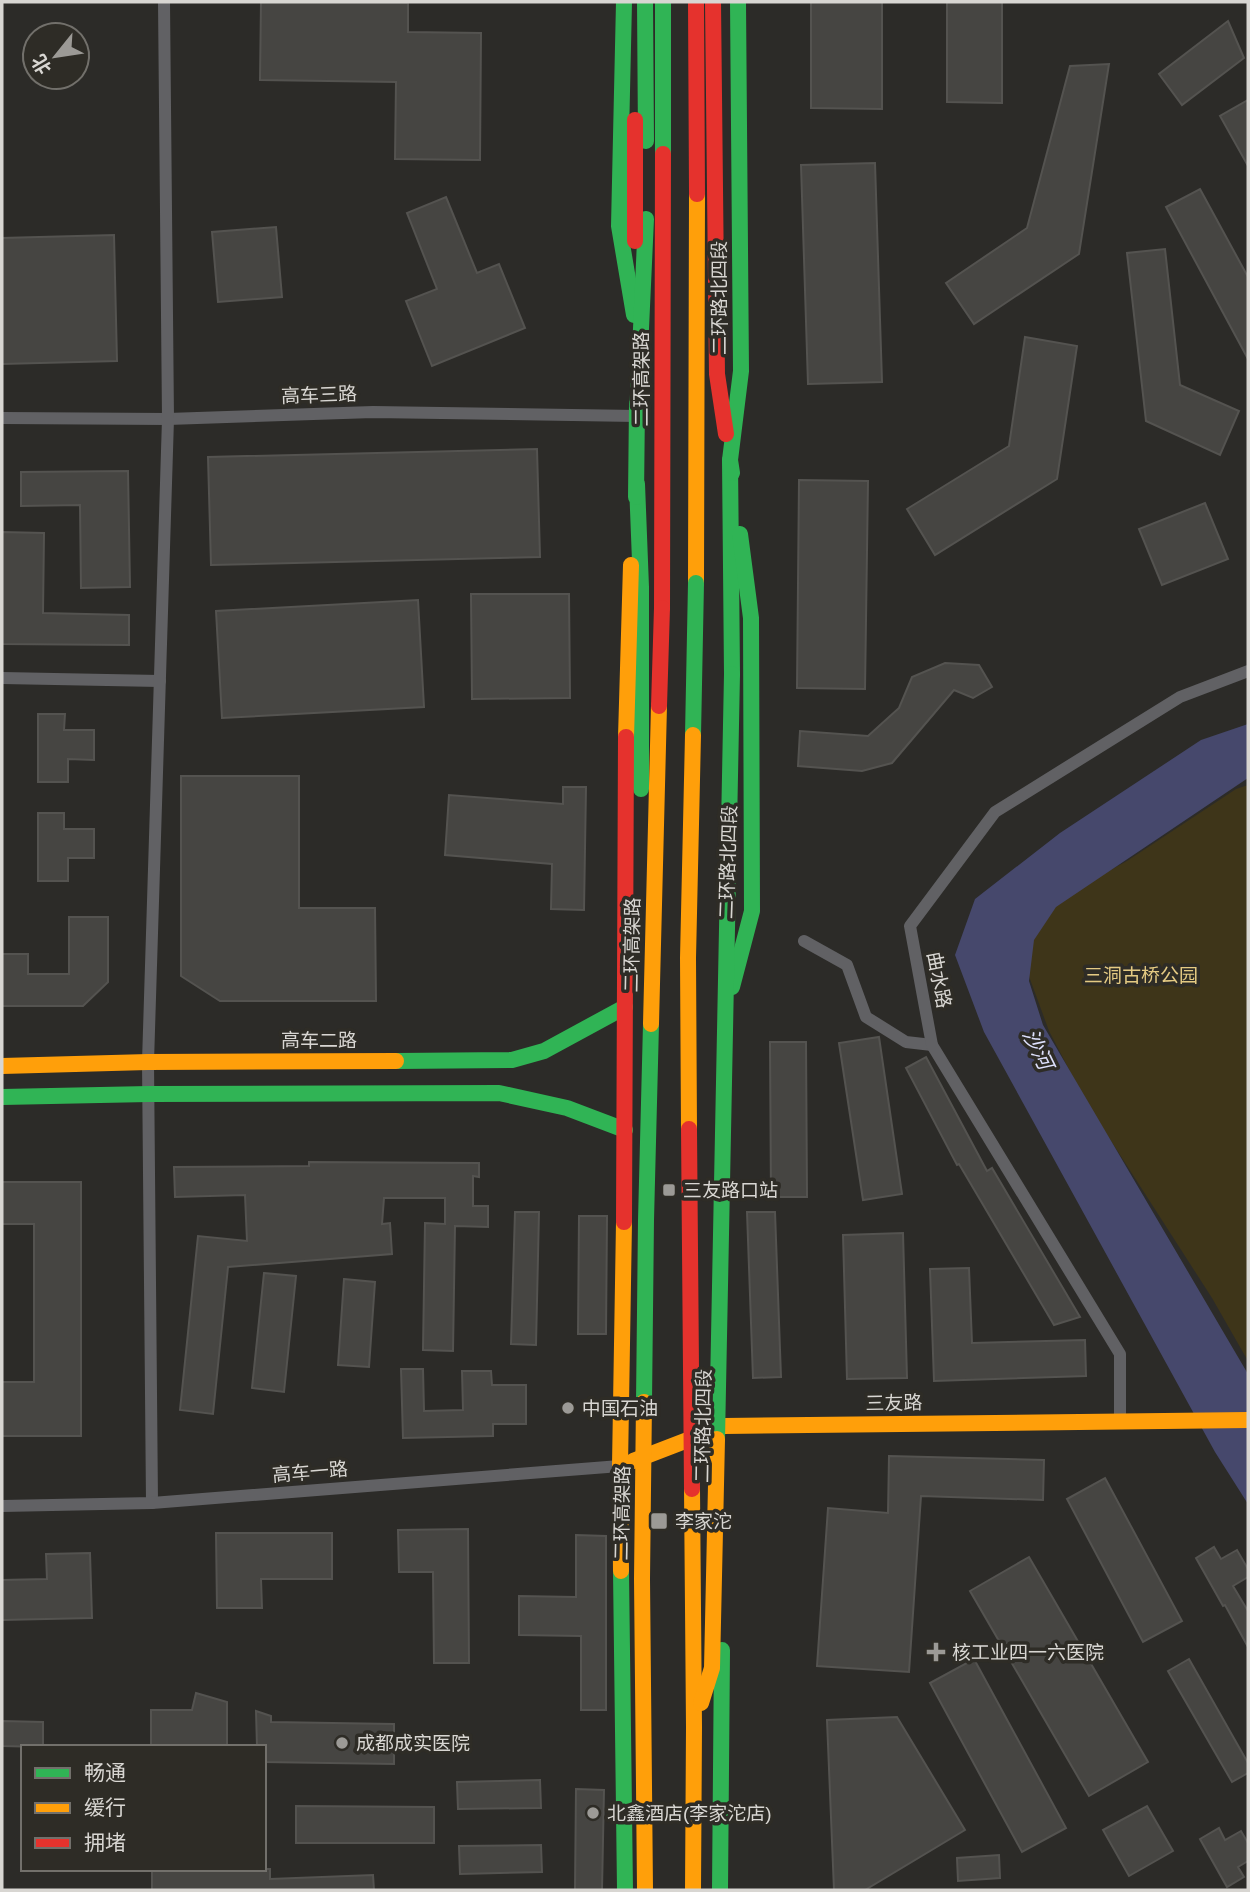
<svg xmlns="http://www.w3.org/2000/svg" width="1250" height="1892" font-family="Helvetica,'Noto Sans SC',sans-serif">
	<rect width="100%" height="100%" fill="#2c2b28"/>
	<polygon fill="#3e3519" points="1248,785 1248,1361 1212,1298 1086,1102 1049,1031 1023,960 1043,907 1127,861 1236,789"/>
	<polygon fill="#46486c" points="1248,724 1248,778 1056,907 1034,940 1029,981 1043,1025 1248,1374 1248,1504 1215,1452 984,1032 955,955 975,899 1060,833 1201,740"/>
	<g fill="#464542" stroke="#545350" stroke-width="2">
		<polygon points="261,2 408,3 408,32 481,33 480,160 395,159 396,82 260,80"/>
		<polygon points="811,2 882,2 882,109 811,108"/>
		<polygon points="947,2 1002,2 1002,103 947,102"/>
		<polygon points="1228,21 1244,58 1182,105 1159,74"/>
		<polygon points="1109,64 1079,254 974,324 946,283 1027,228 1070,66"/>
		<polygon points="1248,100 1248,166 1220,116"/>
		<polygon points="875,163 882,382 808,384 801,165"/>
		<polygon points="1200,189 1248,277 1248,359 1166,207"/>
		<polygon points="446,197 477,273 499,264 525,328 432,366 406,301 437,289 407,213"/>
		<polygon points="276,227 282,297 218,302 212,232"/>
		<polygon points="114,235 117,361 2,364 2,238"/>
		<polygon points="1165,249 1180,385 1239,411 1220,455 1146,421 1127,253"/>
		<polygon points="1025,337 1077,346 1057,479 935,555 907,509 1009,446"/>
		<polygon points="537,449 540,557 211,565 208,457"/>
		<polygon points="128,471 130,587 81,588 80,505 21,506 21,472"/>
		<polygon points="799,480 868,481 865,689 797,688"/>
		<polygon points="1205,503 1228,559 1162,585 1139,529"/>
		<polygon points="2,532 44,533 43,613 129,615 129,645 2,644"/>
		<polygon points="471,594 569,594 570,698 472,699"/>
		<polygon points="418,600 424,707 222,718 216,611"/>
		<polygon points="945,663 979,665 992,687 973,698 954,690 892,763 862,771 798,766 800,731 868,736 899,708 912,677"/>
		<polygon points="38,714 65,714 64,730 94,730 94,760 68,759 68,782 38,782"/>
		<polygon points="181,776 299,776 299,908 375,908 376,1001 220,1001 181,976"/>
		<polygon points="563,787 586,787 584,910 551,909 552,864 445,855 449,795 563,804"/>
		<polygon points="38,813 64,813 64,829 94,829 94,858 68,858 68,881 38,881"/>
		<polygon points="69,917 108,917 108,982 83,1006 2,1006 2,954 28,954 28,974 69,974"/>
		<polygon points="879,1037 902,1194 863,1200 839,1043"/>
		<polygon points="770,1042 806,1042 807,1197 771,1197"/>
		<polygon points="926,1057 987,1171 992,1168 1080,1317 1054,1325 959,1164 957,1165 906,1068"/>
		<polygon points="309,1162 479,1163 479,1177 473,1176 473,1206 488,1206 488,1227 455,1226 453,1351 423,1350 425,1223 445,1224 445,1198 384,1198 382,1224 390,1223 392,1254 228,1267 213,1414 180,1410 198,1236 247,1241 245,1195 175,1197 174,1167 309,1166"/>
		<polygon points="2,1182 81,1182 81,1436 2,1436 2,1382 34,1382 34,1224 2,1224"/>
		<polygon points="515,1212 539,1212 536,1345 511,1344"/>
		<polygon points="747,1212 775,1212 781,1377 753,1378"/>
		<polygon points="579,1216 607,1216 606,1334 578,1334"/>
		<polygon points="903,1233 907,1378 847,1379 843,1235"/>
		<polygon points="969,1268 972,1343 1085,1340 1086,1376 934,1381 930,1269"/>
		<polygon points="264,1273 296,1276 284,1392 252,1388"/>
		<polygon points="344,1279 375,1282 369,1367 338,1365"/>
		<polygon points="401,1369 423,1369 424,1411 463,1410 462,1371 491,1371 492,1385 526,1385 526,1424 493,1424 493,1436 403,1438"/>
		<polygon points="889,1456 1044,1460 1043,1500 921,1496 909,1672 817,1666 828,1508 888,1513"/>
		<polygon points="1105,1478 1182,1621 1143,1642 1067,1499"/>
		<polygon points="468,1529 469,1663 434,1663 433,1572 399,1572 398,1530"/>
		<polygon points="216,1533 332,1533 332,1579 261,1579 262,1608 217,1608"/>
		<polygon points="576,1535 606,1536 606,1710 581,1710 581,1636 519,1635 519,1596 576,1597"/>
		<polygon points="1214,1547 1221,1559 1237,1550 1248,1569 1248,1577 1233,1586 1248,1611 1248,1647 1225,1605 1223,1606 1196,1558"/>
		<polygon points="90,1553 92,1618 2,1620 2,1580 47,1579 46,1554"/>
		<polygon points="1029,1557 1148,1762 1089,1796 970,1591"/>
		<polygon points="974,1659 1066,1828 1022,1852 930,1683"/>
		<polygon points="1189,1659 1248,1763 1248,1773 1232,1782 1168,1671"/>
		<polygon points="196,1693 227,1702 227,1747 151,1747 151,1710 192,1710"/>
		<polygon points="256,1711 271,1716 271,1722 394,1724 394,1764 264,1762 264,1747 257,1747"/>
		<polygon points="897,1717 965,1830 865,1890 834,1890 827,1720"/>
		<polygon points="2,1721 43,1722 43,1747 2,1746"/>
		<polygon points="540,1780 541,1808 458,1809 457,1782"/>
		<polygon points="576,1789 604,1790 602,1890 575,1890"/>
		<polygon points="296,1806 434,1807 434,1843 296,1843"/>
		<polygon points="1147,1806 1173,1851 1129,1876 1103,1830"/>
		<polygon points="1219,1828 1225,1840 1241,1831 1248,1843 1248,1861 1238,1867 1244,1877 1227,1887 1200,1839"/>
		<polygon points="541,1845 542,1872 460,1874 459,1846"/>
		<polygon points="999,1855 1000,1878 958,1881 957,1858"/>
		<polygon points="152,1869 270,1869 270,1879 373,1875 374,1890 152,1890"/>
	</g>
	<g fill="none" stroke-linecap="round" stroke-linejoin="round">
		<g stroke="#616164" stroke-width="12">
			<polyline points="2,418 168,419 373,412 637,416"/>
			<polyline points="2,678 160,681"/>
			<polyline points="804,941 847,965 866,1017 906,1042 932,1045"/>
			<polyline points="1120,1421 1120,1354 932,1045 910,926 995,812 1180,697 1248,671"/>
			<polyline points="152,1503 148,1062 168,419 164,2"/>
			<polyline points="2,1506 152,1503 620,1466"/>
		</g>
		<g stroke="#30b455" stroke-width="16">
			<polyline points="624,2 619,226 634,315"/>
			<polyline points="645,2 646,141"/>
			<polyline points="663,154 663,2"/>
			<polyline points="637,416 646,219"/>
			<polyline points="730,460 732,674"/>
			<polyline points="732,473 730,460 741,371 738,2"/>
			<polyline points="637,484 641,587 641,789"/>
			<polyline points="636,497 637,404"/>
			<polyline points="732,987 752,911 751,618 740,534"/>
			<polyline points="396,1061 512,1060 544,1051 625,1007"/>
			<polyline points="2,1097 149,1094 499,1093 567,1108 625,1130"/>
			<polyline points="621,1571 625,1890"/>
			<polyline points="720,1890 722,1650"/>
		</g>
		<g stroke="#ff9f0a" stroke-width="16">
			<polyline points="696,583 697,194"/>
			<polyline points="626,737 631,565"/>
			<polyline points="2,1066 148,1062 396,1061"/>
			<polyline points="633,1461 724,1426 1248,1420"/>
			<polyline points="621,1571 620,1466 624,1222"/>
		</g>
		<g stroke="#e5322d" stroke-width="16">
			<polyline points="696,2 697,194"/>
			<polyline points="713,2 717,374 726,434"/>
			<polyline points="635,120 635,241"/>
			<polyline points="662,608 663,154"/>
			<polyline points="624,1222 626,737"/>
		</g>
		<g stroke="#30b455" stroke-width="16">
			<polyline points="693,735 696,583"/>
			<polyline points="644,1402 646,1220 651,1024"/>
			<polyline points="717,1439 732,674"/>
		</g>
		<g stroke="#ff9f0a" stroke-width="16">
			<polyline points="651,1024 659,706"/>
			<polyline points="689,1129 688,958 693,735"/>
			<polyline points="644,1402 642,1579 645,1890"/>
			<polyline points="692,1489 694,1727 693,1890"/>
			<polyline points="701,1703 712,1668 717,1439"/>
		</g>
		<g stroke="#e5322d" stroke-width="16">
			<polyline points="659,706 662,608"/>
			<polyline points="689,1129 692,1489"/>
		</g>
	</g>
	<g fill="#9c9a96" stroke="#2e2c26" stroke-width="2.5">
		<rect x="662" y="1183" width="14" height="14" rx="3.5"/>
		<circle cx="568" cy="1408" r="7"/>
		<rect x="650" y="1512" width="18" height="18" rx="3.5"/>
		<path d="M932.5 1641.5h7v7h7v7h-7v7h-7v-7h-7v-7h7z"/>
		<circle cx="342" cy="1743" r="7"/>
		<circle cx="593" cy="1813" r="7"/>
	</g>
	<g text-anchor="middle" dominant-baseline="central" stroke-width="7" stroke-linejoin="round" paint-order="stroke">
		<g font-size="19" fill="#d8d6d2" stroke="#2e2c26">
			<text transform="translate(719 298) rotate(-90)">二环路北四段</text>
			<text transform="translate(641 379) rotate(-90)">二环高架路</text>
			<text transform="translate(319 395) rotate(-2)">高车三路</text>
			<text transform="translate(728 862) rotate(-88)">二环路北四段</text>
			<text transform="translate(632 945) rotate(-89)">二环高架路</text>
			<text transform="translate(939 980) rotate(79)">曲水路</text>
			<text x="319" y="1040">高车二路</text>
			<text transform="translate(894 1403) rotate(-1)">三友路</text>
			<text transform="translate(703 1426) rotate(-89)">二环路北四段</text>
			<text transform="translate(310 1472) rotate(-5)">高车一路</text>
			<text transform="translate(622 1513) rotate(-89)">二环高架路</text>
		</g>
		<g font-size="19" fill="#e4ca83" stroke="#2e2c26">
			<text x="1141" y="975">三洞古桥公园</text>
		</g>
		<g font-size="19" fill="#d8d6d2" stroke="#2e2c26" text-anchor="start">
			<text x="683" y="1190">三友路口站</text>
			<text x="582" y="1408">中国石油</text>
			<text x="675" y="1521">李家沱</text>
			<text x="952" y="1652">核工业四一六医院</text>
			<text x="356" y="1743">成都成实医院</text>
			<text x="607" y="1813">北鑫酒店(李家沱店)</text>
		</g>
		<g font-size="21" font-style="italic" fill="#dfe2fe" stroke="#2e2c26">
			<text transform="translate(1038 1049) rotate(64)">沙河</text>
		</g>
	</g>
	<rect width="1250" height="1892" fill="none" stroke="#d8d6d2" stroke-width="7"/>
	<rect x="21" y="1745" width="245" height="126" fill="#2e2c26" stroke="#72706b" stroke-width="2"/>
	<rect x="35" y="1768" width="35" height="10" fill="#30b455" stroke="#72706b" stroke-width="2"/>
	<text x="84" y="1780" font-size="21" fill="#d8d6d2">畅通</text>
	<rect x="35" y="1803" width="35" height="10" fill="#ff9f0a" stroke="#72706b" stroke-width="2"/>
	<text x="84" y="1815" font-size="21" fill="#d8d6d2">缓行</text>
	<rect x="35" y="1838" width="35" height="10" fill="#e5322d" stroke="#72706b" stroke-width="2"/>
	<text x="84" y="1850" font-size="21" fill="#d8d6d2">拥堵</text>
	<g transform="translate(56 56) rotate(240)"><circle r="33" fill="#2e2c26" stroke="#72706b" stroke-width="2"/>
	<path d="M0-5L12 26L0 18L-12 26Z" fill="#9c9a96"/>
	<text y="-10" font-size="19" font-weight="bold" text-anchor="middle" fill="#d8d6d2">北</text>
	</g>
</svg>
